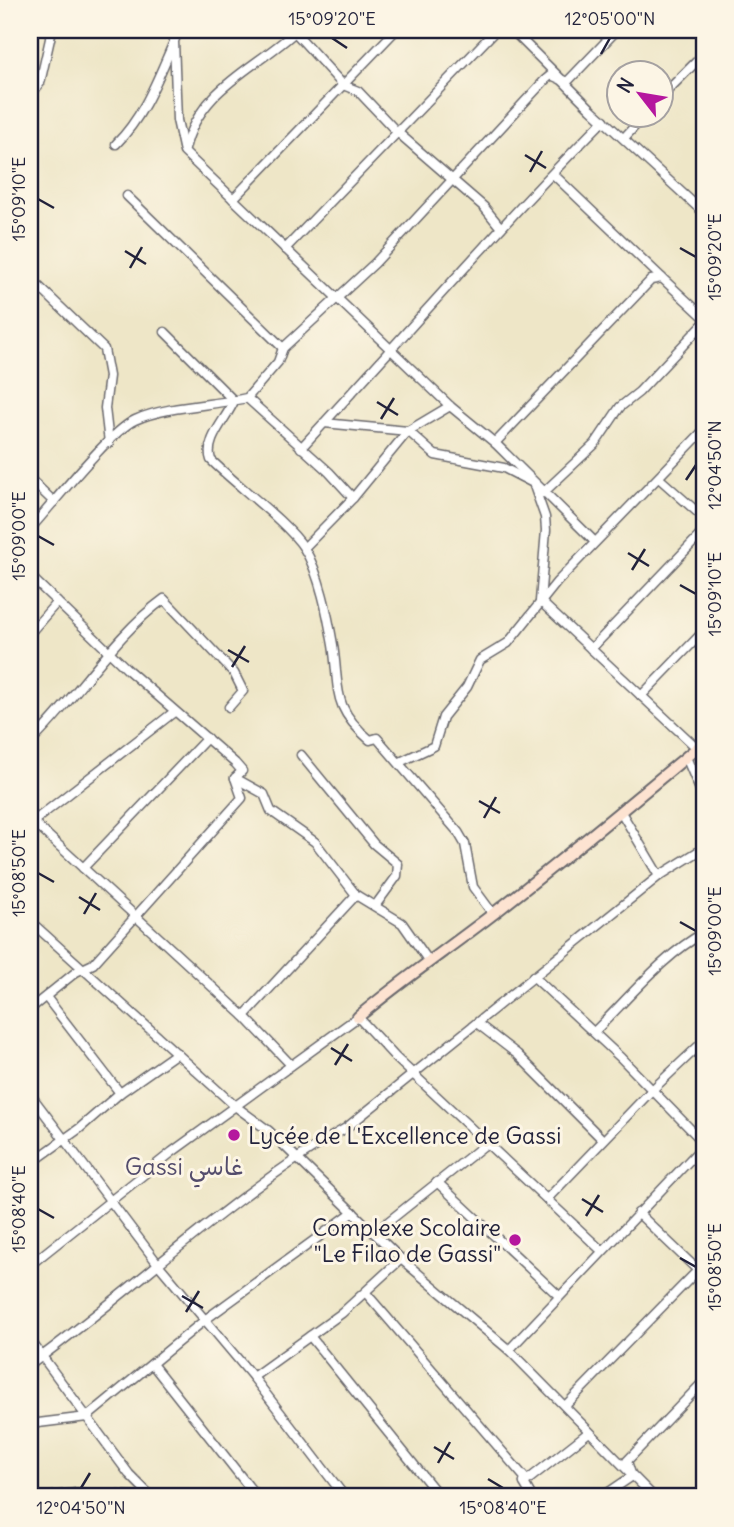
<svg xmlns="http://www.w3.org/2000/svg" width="734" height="1527" font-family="Delius,'Playpen Sans Arabic',sans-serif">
	<rect width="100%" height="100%" fill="#fcf5e5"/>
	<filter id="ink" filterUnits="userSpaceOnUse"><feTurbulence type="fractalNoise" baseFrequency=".0143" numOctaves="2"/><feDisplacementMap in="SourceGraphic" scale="14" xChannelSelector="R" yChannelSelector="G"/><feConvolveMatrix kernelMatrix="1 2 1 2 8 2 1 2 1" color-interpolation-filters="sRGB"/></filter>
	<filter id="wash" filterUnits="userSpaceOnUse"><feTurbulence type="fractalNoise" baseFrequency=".00686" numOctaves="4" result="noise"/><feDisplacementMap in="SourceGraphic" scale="28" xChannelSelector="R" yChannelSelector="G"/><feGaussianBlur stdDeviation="1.57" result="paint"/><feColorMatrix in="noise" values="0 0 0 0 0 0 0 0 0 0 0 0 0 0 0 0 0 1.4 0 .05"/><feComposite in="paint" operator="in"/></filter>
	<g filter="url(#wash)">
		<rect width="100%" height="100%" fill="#eee6c7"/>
	</g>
	<g filter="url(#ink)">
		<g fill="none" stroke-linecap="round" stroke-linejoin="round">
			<defs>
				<g id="street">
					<polyline points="179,30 174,41 177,120 184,152 450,406 495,443 595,542"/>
					<polyline points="293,30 343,85 358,91 396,131 484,207 501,228"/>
					<polyline points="512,30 591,109 704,213"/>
					<polyline points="30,96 40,83 52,30"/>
					<polyline points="660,98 704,54"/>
					<polyline points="624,138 644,116"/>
					<path d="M 116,144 C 144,116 157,80 173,44"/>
					<path d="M 185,149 C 199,88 257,68 297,30"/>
					<polyline points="553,174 662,278"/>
					<polyline points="127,196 283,348"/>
					<polyline points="233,199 396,30"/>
					<polyline points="285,249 496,30"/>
					<polyline points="30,278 104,349 109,376 105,408 109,443"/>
					<polyline points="165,332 234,401"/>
					<polyline points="247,398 329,472 353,498"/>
					<path d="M 234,401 C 226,420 204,440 211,460 C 235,484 288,523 304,548 C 320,574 328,616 333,645 C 340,690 331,707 370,740 L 377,738 L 458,832 L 465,844 L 473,887 L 493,914"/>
					<polyline points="324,423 408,431 435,455 504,468 533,483 545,517 546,530 540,601 697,748"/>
					<polyline points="495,443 651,280 662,278 704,317"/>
					<path d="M 301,448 C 402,339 499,226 604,120"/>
					<polyline points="30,479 54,502"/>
					<polyline points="660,479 704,518"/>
					<polyline points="543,493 595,444 620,407 639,392 704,323"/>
					<path d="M 30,529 C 53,504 108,433 135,420 C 165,406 215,405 247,398 L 278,362 L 283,348 L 375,263 L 545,80 L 551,75 L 567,82 L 617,30"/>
					<polyline points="304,548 353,498 408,431 450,406"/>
					<polyline points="30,576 128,670 235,763 242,771 235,778 242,798 93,964 76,972 30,1009"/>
					<polyline points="30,633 57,602"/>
					<polyline points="591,649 704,531"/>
					<polyline points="641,696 704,631"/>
					<path d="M 30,743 C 76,699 113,636 164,599 L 234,673 L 243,691 L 229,707"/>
					<polyline points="301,755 374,844 398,864 397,876 375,906"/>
					<polyline points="686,757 704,799"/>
					<polyline points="400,762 434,746 443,717 467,687 480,660 508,643 557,582 704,430"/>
					<polyline points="235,778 264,794 271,811 315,842 356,895 402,923 428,960"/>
					<polyline points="621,812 659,876"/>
					<polyline points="30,819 244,1016 291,1065"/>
					<polyline points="30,824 174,712"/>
					<polyline points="83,868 207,738"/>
					<polyline points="30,921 235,1106 269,1131 401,1259 509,1350 654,1497"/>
					<polyline points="533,976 621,1058 704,1143"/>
					<polyline points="46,997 120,1093"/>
					<polyline points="244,1016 356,895"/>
					<polyline points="478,1024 517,1054 603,1140"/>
					<path d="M 594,1032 C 626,1001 666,952 704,933"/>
					<polyline points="30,1094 158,1264 253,1377 345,1497"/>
					<polyline points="30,1164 80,1128 120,1093 177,1053"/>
					<polyline points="437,1182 559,1296"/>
					<polyline points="547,1199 651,1091 704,1041"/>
					<polyline points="638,1213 704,1276"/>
					<polyline points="374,1233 487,1143"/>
					<polyline points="30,1265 172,1152 358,1017 396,1058 602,1251"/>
					<polyline points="366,1293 525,1478 524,1483 532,1497"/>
					<polyline points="310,1336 440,1497"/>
					<polyline points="30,1340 129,1474 152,1497"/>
					<polyline points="509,1350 704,1145"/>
					<polyline points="152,1364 257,1497"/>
					<path d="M 30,1365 C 136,1288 232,1194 346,1128 L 659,876 L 704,848"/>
					<polyline points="253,1377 342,1313 401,1259"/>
					<polyline points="565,1406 704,1264"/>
					<polyline points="30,1424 87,1417 206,1319 353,1212"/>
					<polyline points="631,1474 627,1461 704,1381"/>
					<polyline points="524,1483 589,1432"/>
					<polyline points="47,1497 76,1493 151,1497"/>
					<polyline points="595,1497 603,1496 631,1477"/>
					<polyline points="700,1497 704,1493"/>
				</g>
				<path id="secondary" d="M 358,1017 C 404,978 454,945 502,907 C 570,854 637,798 704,742"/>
			</defs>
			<use href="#street" stroke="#69676c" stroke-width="11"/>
			<use href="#secondary" stroke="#69676c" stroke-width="14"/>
			<use href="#street" stroke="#fff" stroke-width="8"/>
			<use href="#secondary" stroke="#fde3d1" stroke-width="10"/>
		</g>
	</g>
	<path fill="none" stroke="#22223b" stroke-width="2.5" d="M 332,38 L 347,48M 601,54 L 610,38M 525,155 L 546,168M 530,172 L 542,151M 38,199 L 54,208M 680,248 L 696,257M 125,251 L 146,264M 130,268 L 142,247M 377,402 L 398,415M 381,419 L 394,398M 686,480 L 696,465M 38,536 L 54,545M 628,553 L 649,566M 632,570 L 645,549M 680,585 L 696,594M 228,650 L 249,662M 232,667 L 245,646M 479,801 L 500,813M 484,818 L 496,797M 38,873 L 54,882M 79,897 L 100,910M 84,914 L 96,893M 680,922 L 696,931M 331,1048 L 352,1061M 335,1065 L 348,1044M 582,1199 L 603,1212M 38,1209 L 54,1218M 586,1216 L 599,1195M 680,1258 L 696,1267M 182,1296 L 203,1308M 186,1312 L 199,1291M 434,1447 L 454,1459M 438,1463 L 450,1442M 488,1479 L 503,1488M 81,1488 L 90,1473"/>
	<g fill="#b5179e" stroke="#fcf5e5" stroke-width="2.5">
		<circle cx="234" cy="1135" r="7"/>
		<circle cx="515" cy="1240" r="7"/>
	</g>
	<g text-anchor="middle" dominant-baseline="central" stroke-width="6" stroke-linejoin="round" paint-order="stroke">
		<g font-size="23" fill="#22223b" stroke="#fcf5e5" text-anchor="start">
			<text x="248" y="1135">Lycée de L'Excellence de Gassi</text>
			<text x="501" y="1227" text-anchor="end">Complexe Scolaire<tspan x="501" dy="26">"Le Filao de Gassi"</tspan></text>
		</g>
		<g font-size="24" fill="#534c6c" stroke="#fcf5e5">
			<text x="184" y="1166">Gassi غاسي</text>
		</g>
	</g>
	<rect width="734" height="1527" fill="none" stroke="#fcf5e5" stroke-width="77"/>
	<g transform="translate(640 94) rotate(301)"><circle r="33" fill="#fcf5e5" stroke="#a5a1a1" stroke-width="2"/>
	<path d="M0-5L12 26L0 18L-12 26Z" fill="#b5179e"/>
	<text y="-10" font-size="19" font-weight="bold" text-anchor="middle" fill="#22223b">N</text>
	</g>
	<rect x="38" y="38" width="658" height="1450" fill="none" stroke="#22223b" stroke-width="2.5"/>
	<g font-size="18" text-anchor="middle" fill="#22223b">
		<text x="332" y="25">15°09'20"E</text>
		<text x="610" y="25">12°05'00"N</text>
		<text transform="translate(19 199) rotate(-90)" y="6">15°09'10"E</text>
		<text transform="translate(715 257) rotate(-90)" y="6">15°09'20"E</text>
		<text transform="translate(715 465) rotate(-90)" y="6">12°04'50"N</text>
		<text transform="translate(19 536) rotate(-90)" y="6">15°09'00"E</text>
		<text transform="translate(715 594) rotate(-90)" y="6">15°09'10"E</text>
		<text transform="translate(19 873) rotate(-90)" y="6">15°08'50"E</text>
		<text transform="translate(715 931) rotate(-90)" y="6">15°09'00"E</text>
		<text transform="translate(19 1209) rotate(-90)" y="6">15°08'40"E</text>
		<text transform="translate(715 1267) rotate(-90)" y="6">15°08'50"E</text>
		<text x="81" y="1514">12°04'50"N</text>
		<text x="503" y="1514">15°08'40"E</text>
	</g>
</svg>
